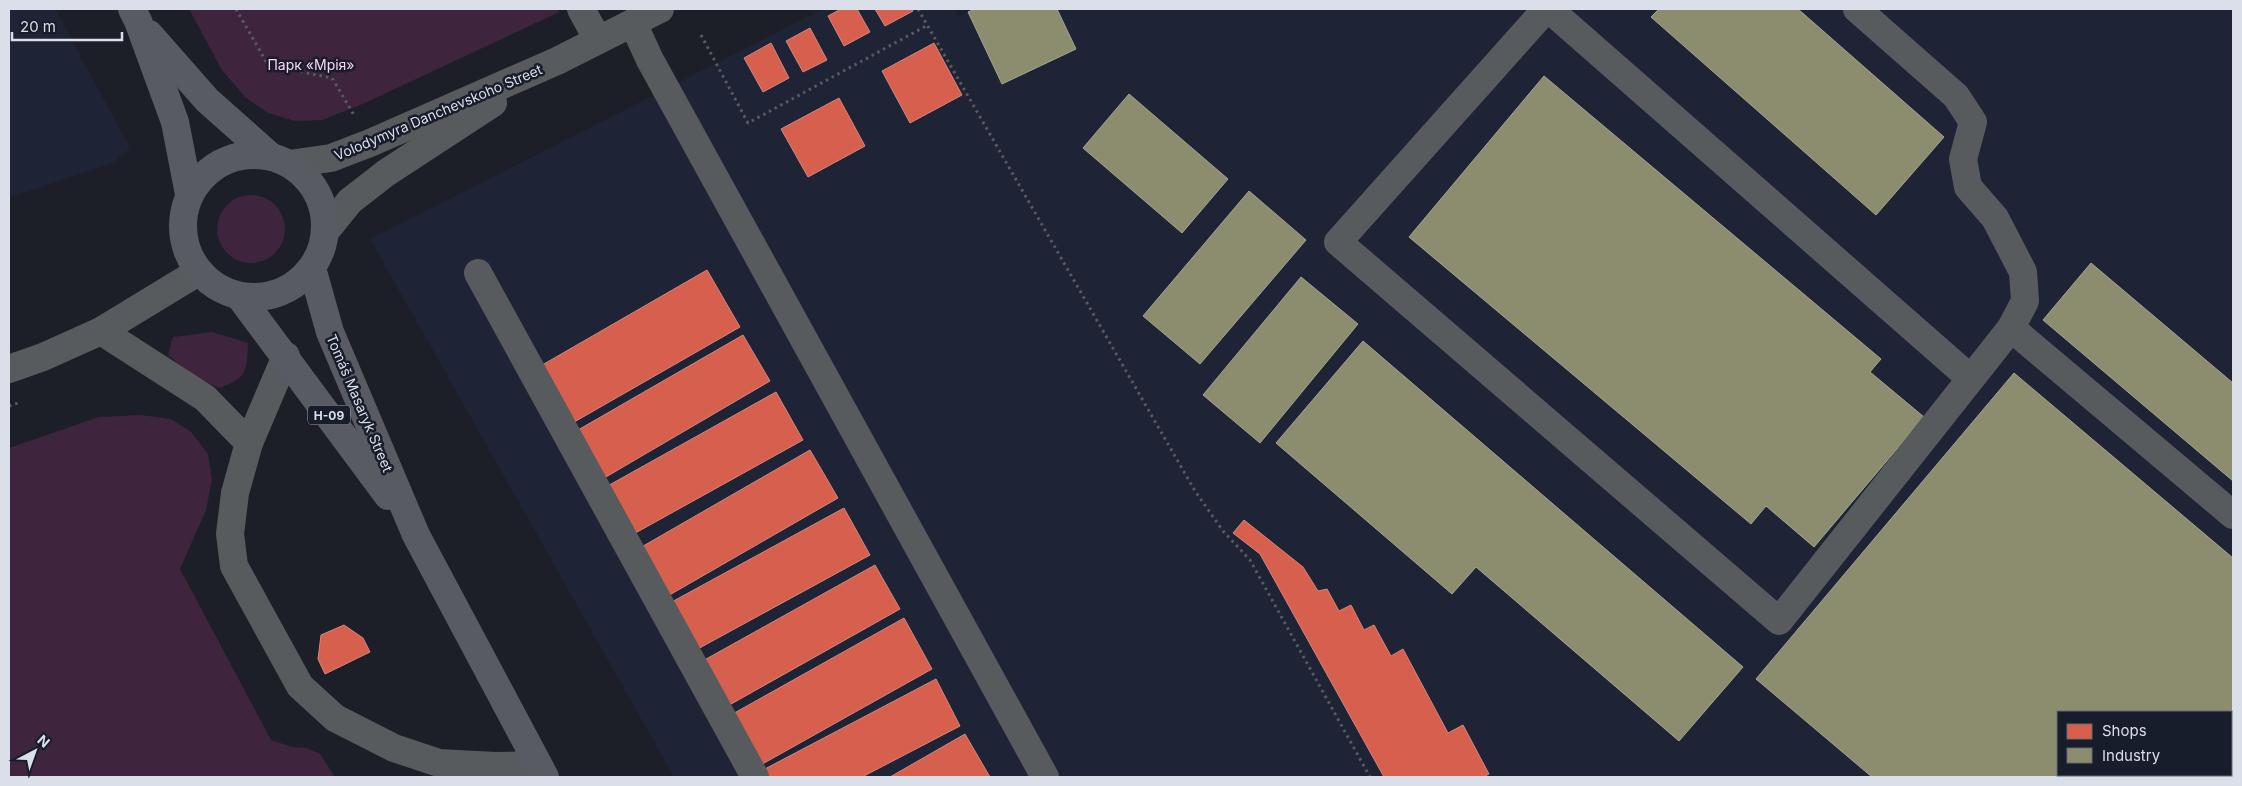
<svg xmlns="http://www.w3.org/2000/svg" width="2242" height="786" font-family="Inter,sans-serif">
	<rect width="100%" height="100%" fill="#1c1f27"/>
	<g fill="#1e2436" fill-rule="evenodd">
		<polygon points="9,9 55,9 130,148 113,163 9,198"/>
		<path d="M 823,9 L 954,9 L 958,16 L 975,9 L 2233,9 L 2233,777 L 674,777 L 370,239 ZM 2058,712 L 2231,712 L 2231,775 L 2058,775 Z"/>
	</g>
	<g fill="#3f243d">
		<polygon points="189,9 557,9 559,12 365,103 322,120 295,121 268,113 245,97 222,70"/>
		<circle cx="251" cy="229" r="34"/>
		<path d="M 212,332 L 248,343 C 247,370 247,379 219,388 L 193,376 L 168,355 L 173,337 Z"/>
		<polygon points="141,415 171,419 191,432 208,454 212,480 206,510 180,569 271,740 292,747 307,748 320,754 335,777 9,777 9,448 99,417"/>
	</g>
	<g fill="#d6604d" stroke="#d8867c">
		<polygon points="841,9 857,9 870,32 844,46 828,16"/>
		<polygon points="875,9 912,9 913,11 885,26"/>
		<polygon points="810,28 827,60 803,72 786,41"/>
		<polygon points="771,43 789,78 763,92 744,58"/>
		<polygon points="934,43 962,95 910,123 882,71"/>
		<polygon points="839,98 865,146 808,177 781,129"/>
		<polygon points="707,270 740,327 569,425 537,368"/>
		<polygon points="743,335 770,381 599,481 571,434"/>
		<polygon points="776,392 803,440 630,536 604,488"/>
		<polygon points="810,450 838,498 666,597 638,549"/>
		<polygon points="844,508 870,555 694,651 668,604"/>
		<polygon points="1244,520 1303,567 1318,591 1327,589 1339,611 1351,605 1364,630 1374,625 1391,656 1403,649 1448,733 1463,725 1489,774 1483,777 1384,777 1260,554 1233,533"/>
		<polygon points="875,565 900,609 724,708 699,663"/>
		<polygon points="904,618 932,669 757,767 729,716"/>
		<polygon points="344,625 363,638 370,652 325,674 318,659 321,635"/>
		<polygon points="936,679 960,726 862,777 765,777 761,771"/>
		<polygon points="965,734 990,777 890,777"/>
	</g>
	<g fill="#8c8c6e" stroke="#a4a593" fill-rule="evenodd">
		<polygon points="975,9 1057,9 1076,49 1002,84 968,12"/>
		<polygon points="1659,9 1798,9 1944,137 1876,215 1651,17"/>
		<polygon points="1544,76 1881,359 1870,372 1924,417 1814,547 1766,506 1751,524 1409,237"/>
		<polygon points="1129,94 1228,179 1182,233 1083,148"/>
		<polygon points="1249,191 1306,240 1200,364 1143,316"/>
		<polygon points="2091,263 2233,383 2233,481 2043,320"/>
		<polygon points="1301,277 1358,324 1260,443 1203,395"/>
		<polygon points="1363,341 1743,667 1679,741 1476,567 1452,594 1276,443"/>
		<path d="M 2014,373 L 2233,558 L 2233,777 L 1872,777 L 1756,679 ZM 2058,712 L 2231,712 L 2231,775 L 2058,775 Z"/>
	</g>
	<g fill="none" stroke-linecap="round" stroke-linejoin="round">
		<g stroke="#585b5e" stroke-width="3" stroke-dasharray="2.5 4" stroke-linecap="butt">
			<polyline points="236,9 268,65 332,78 354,115"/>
			<polyline points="918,9 1195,491 1223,531 1250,560 1370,777"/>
			<polyline points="701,35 748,123 928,25"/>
			<polyline points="9,406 18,403"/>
		</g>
		<g stroke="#585b5e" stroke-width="28">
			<polyline points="581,9 598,40"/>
			<polyline points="1546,9 1338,242 1779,621 2011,328 2233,515"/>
			<polyline points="1549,9 1970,378"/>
			<polyline points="1857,9 1956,96 1973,122 1963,159 1968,187 1995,218 2023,272 2025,301 2011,328"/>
			<polyline points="633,23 650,60 1045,777"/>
			<polyline points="289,164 331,158 370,143 557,61 660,9"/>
			<polyline points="325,232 350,201 386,173 493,103"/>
			<polyline points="478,273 755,777"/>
			<polyline points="101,331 205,398 249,443"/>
			<polyline points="286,356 249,443 235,493 230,534 234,566 300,686 335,718 394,748 439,763 495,766 538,765"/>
			<polyline points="9,369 43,357 101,331 198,272"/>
		</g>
		<g stroke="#585c62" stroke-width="28">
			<polyline points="132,9 138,21 175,122 189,194"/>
			<polyline points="149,34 207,100 270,156"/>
			<circle cx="254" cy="226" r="71"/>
			<polyline points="312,268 330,332 416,535 545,777"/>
			<polyline points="240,297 388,496"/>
		</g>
	</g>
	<g text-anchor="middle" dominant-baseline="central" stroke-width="5" stroke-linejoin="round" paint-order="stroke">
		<rect fill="#181d2b" stroke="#a0a5b0" stroke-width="1" x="308" y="405.5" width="42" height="19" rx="4"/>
		<g font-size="12" font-weight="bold" fill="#dbdfe9">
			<text x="329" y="415">Н-09</text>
		</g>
		<g font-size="14" fill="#fdd2f6" stroke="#181d2b">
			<text x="311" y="64">Парк «Мрія»</text>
		</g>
		<g font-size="14" fill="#dbdfe9" stroke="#181d2b">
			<text transform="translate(438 112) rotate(-23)">Volodymyra Danchevskoho Street</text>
			<text transform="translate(360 403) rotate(67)">Tomáš Masaryk Street</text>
		</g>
	</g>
	<rect width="2242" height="786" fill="none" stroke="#dbdfe9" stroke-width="20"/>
	<rect x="2057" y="711" width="175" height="65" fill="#181d2b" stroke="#666b77"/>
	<rect x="2067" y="724" width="25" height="15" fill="#d6604d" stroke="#666b77"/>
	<text x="2102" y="736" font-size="15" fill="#dbdfe9">Shops</text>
	<rect x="2067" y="748" width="25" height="15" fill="#8c8c6e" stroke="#666b77"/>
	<text x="2102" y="761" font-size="15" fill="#dbdfe9">Industry</text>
	<g transform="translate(35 751) rotate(41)" stroke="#181d2b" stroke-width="4" paint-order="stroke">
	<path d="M0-4L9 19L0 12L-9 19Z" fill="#dbdfe9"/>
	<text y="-8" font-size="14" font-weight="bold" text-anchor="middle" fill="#dbdfe9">N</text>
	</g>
	<path d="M12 32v8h110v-8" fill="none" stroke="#dbdfe9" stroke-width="2.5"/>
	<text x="20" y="32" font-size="15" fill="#dbdfe9" stroke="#181d2b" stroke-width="4" paint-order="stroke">20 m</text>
</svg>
